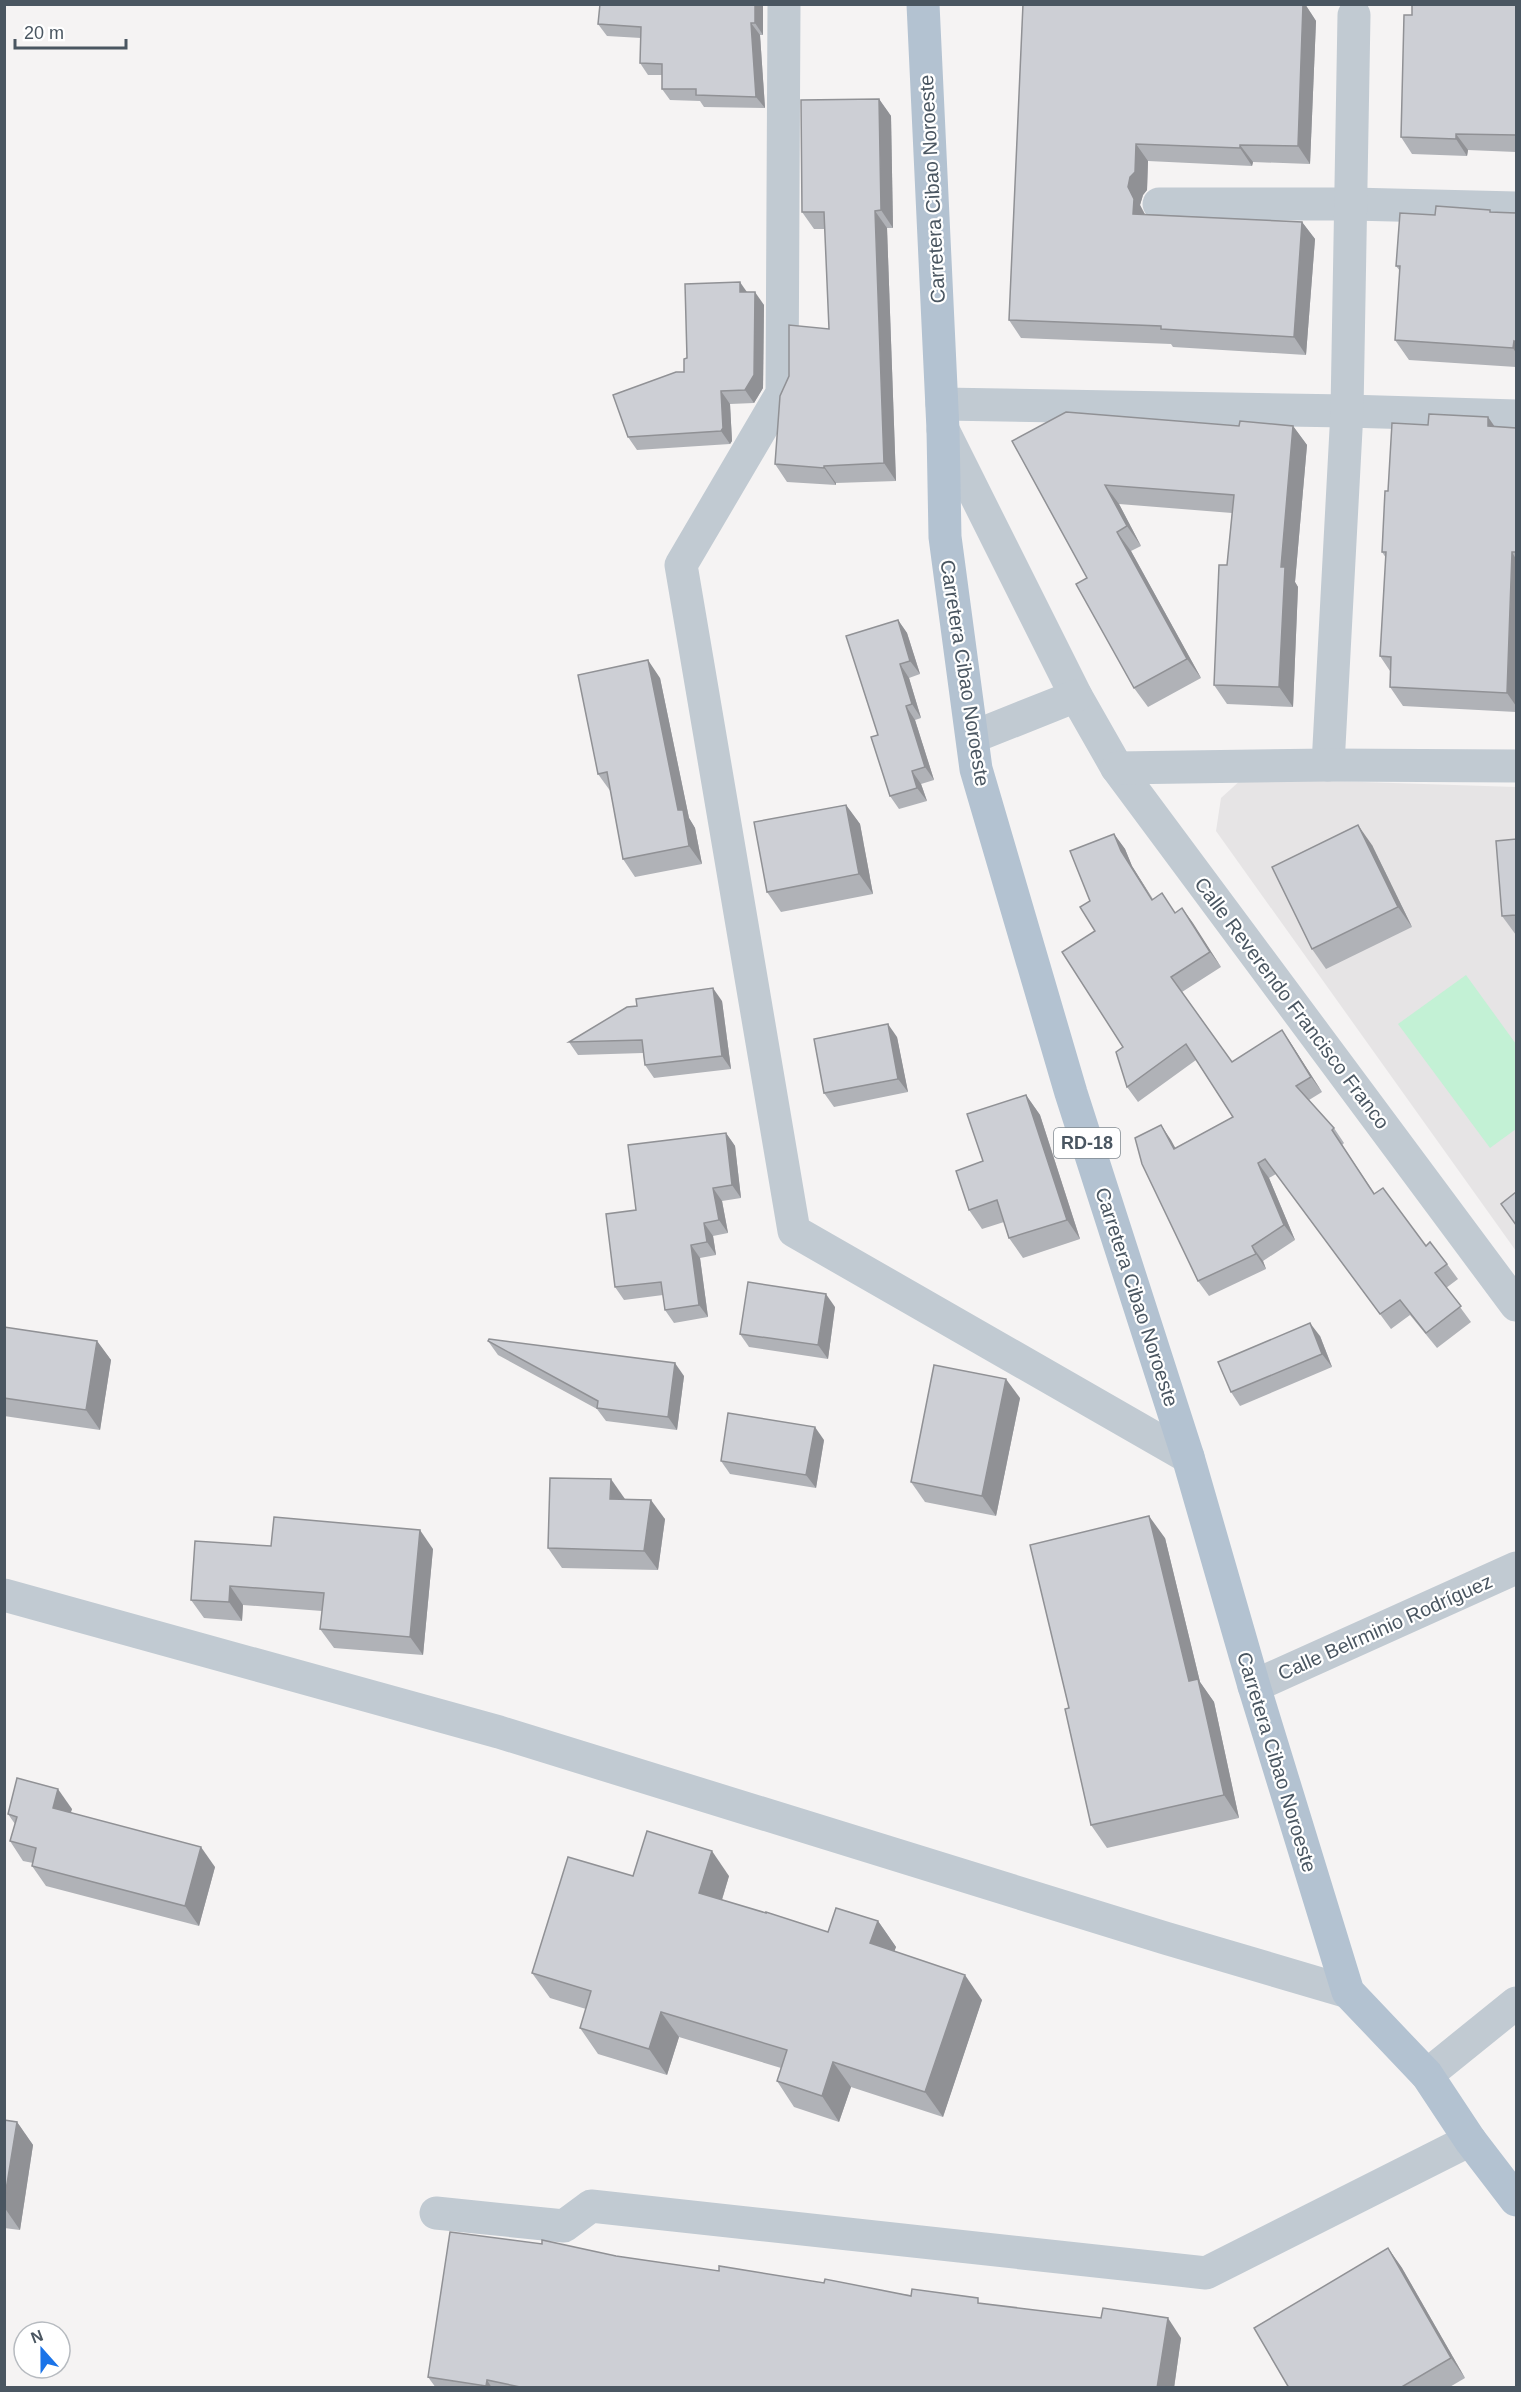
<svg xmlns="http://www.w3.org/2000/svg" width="1521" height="2392" font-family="Arial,sans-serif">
	<rect width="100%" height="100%" fill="#f5f3f3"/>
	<polygon fill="#e6e4e5" points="1243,778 1516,787 1516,1251 1216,831 1221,798"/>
	<polygon fill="#c3f1d5" points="1466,975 1516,1044 1516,1129 1490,1148 1398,1024"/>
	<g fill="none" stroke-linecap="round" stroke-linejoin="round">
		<g stroke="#c1cad2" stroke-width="33">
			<polyline points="784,4 782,393 681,565 794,1231 1188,1457"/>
			<polyline points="1159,204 1352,204 1516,208"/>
			<polyline points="942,404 1347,411 1516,416"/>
			<polyline points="943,430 1076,696 1117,768 1516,1305"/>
			<polyline points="973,737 1076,696"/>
			<polyline points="1328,765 1347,411 1354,15"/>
			<polyline points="1117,768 1328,765 1516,766"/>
			<polyline points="4,1595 499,1732 1165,1938 1348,1992"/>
			<polyline points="1254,1686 1516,1568"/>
			<polyline points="1427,2075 1516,2003"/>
			<polyline points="436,2213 564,2226 591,2206 1206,2273 1470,2140"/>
		</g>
		<polyline stroke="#b3c2d1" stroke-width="33" points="923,4 943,430 945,537 976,769 1071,1093 1188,1457 1254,1686 1348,1992 1427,2075 1470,2140 1516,2200"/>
	</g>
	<g fill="#b0b2b7">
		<polygon points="763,4 763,35 760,35 765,108 704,107 700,101 670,100 662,89 662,75 648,75 640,63 641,38 607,36 598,24"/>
		<polygon points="1023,4 1305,4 1316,21 1310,164 1253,162 1252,166 1148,161 1147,190 1143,195 1140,205 1145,214 1302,222 1315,239 1306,355 1173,347 1171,344 1021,338 1009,320"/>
		<polygon points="1516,4 1516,152 1468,150 1467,156 1412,154 1401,137 1412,15"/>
		<polygon points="879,99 891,116 893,228 887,228 896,481 836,483 836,485 787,482 775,464 829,329 825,229 814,229 802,212"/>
		<polygon points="1492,212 1516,213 1516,367 1409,360 1395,340 1400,271 1396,266 1435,215"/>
		<polygon points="747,292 764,305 763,388 754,403 730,404 732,441 730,444 637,450 628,437 684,372 687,358"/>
		<polygon points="1488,417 1495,427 1516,428 1516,712 1403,706 1390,687 1390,671 1380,656 1386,558 1382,552 1388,491 1428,425"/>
		<polygon points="1239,426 1293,426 1307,445 1295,582 1298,587 1293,707 1227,704 1214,685 1227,565 1232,513 1119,504 1141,546 1131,551 1201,678 1148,707 1134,688 1087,578 1012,441"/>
		<polygon points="898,620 907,633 920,674 909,678 921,718 915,720 934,780 921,784 927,801 899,809 890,796 878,735"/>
		<polygon points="660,678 689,818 695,828 702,864 635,877 623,859 611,792 598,774"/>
		<polygon points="846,805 860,824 873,894 781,912 767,892"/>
		<polygon points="1114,834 1125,849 1132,866 1153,900 1176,913 1182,908 1221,967 1182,992 1232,1062 1282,1030 1322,1092 1309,1100 1334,1128 1344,1143 1342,1145 1375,1194 1426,1246 1447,1264 1458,1279 1446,1288 1471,1322 1437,1348 1410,1315 1391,1329 1276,1174 1269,1178 1295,1240 1263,1261 1266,1269 1209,1296 1198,1281 1161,1125 1175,1148 1233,1117 1196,1060 1138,1102 1127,1087 1123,1047 1095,931 1090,901"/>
		<polygon points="1516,839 1516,935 1502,916"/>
		<polygon points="1372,845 1412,927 1326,969 1312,949"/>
		<polygon points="722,1001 731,1069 654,1078 645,1065 643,1053 578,1055 569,1042"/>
		<polygon points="897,1037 908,1092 834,1107 824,1093"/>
		<polygon points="1026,1095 1040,1115 1080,1239 1023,1258 1009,1238 1004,1222 982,1229 969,1210 983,1161"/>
		<polygon points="726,1133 735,1146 741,1198 722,1201 728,1233 713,1236 716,1255 700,1258 708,1317 674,1323 665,1310 663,1295 624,1300 615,1287 636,1210"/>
		<polygon points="835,1307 828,1359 749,1347 740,1334"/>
		<polygon points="4,1327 97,1341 111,1360 100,1430 4,1416"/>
		<polygon points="1320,1336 1332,1367 1240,1406 1231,1392"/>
		<polygon points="488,1341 684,1376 677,1430 606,1421 597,1409 498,1355"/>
		<polygon points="1020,1398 996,1516 925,1502 911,1482"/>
		<polygon points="824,1440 816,1488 730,1474 721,1461"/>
		<polygon points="625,1499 665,1519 658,1570 562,1568 548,1548"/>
		<polygon points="1165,1538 1200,1682 1214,1702 1239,1818 1107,1848 1091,1825 1069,1708"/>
		<polygon points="271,1546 433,1549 423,1655 334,1648 320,1629 322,1611 243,1605 242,1621 204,1618 191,1600"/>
		<polygon points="72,1809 70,1813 215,1867 199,1926 46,1886 32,1866 33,1863 23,1861 10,1841 15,1824 8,1814"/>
		<polygon points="633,1876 729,1876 722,1900 828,1932 878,1921 896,1947 894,1951 982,2000 943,2117 851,2087 839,2122 794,2107 777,2081 781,2068 679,2037 667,2075 598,2054 580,2028 586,2009 550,1998 532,1973"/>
		<polygon points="4,2120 17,2122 33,2145 20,2230 4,2228"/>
		<polygon points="1388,2248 1402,2268 1465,2378 1448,2388 1289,2388"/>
		<polygon points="616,2256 719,2271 982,2304 1181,2338 1174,2388 436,2388 428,2377"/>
	</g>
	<g fill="#909195">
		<polygon points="755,4 763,4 763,35 755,23"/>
		<polygon points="1293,4 1305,4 1316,21 1310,164 1298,146"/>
		<polygon points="751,23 760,35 765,108 756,97"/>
		<polygon points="879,99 891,116 893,228 881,210"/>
		<polygon points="1456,134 1468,150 1467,156 1456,139"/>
		<polygon points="1136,144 1148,161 1147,190 1143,195 1140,205 1146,217 1133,214 1128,187"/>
		<polygon points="1240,145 1253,162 1252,166 1240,148"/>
		<polygon points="875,211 887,228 896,481 884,463"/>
		<polygon points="1302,222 1315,239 1306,355 1294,337"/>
		<polygon points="740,282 749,295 740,292"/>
		<polygon points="755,292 764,305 763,388 754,403 745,390"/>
		<polygon points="1514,341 1516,345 1516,353 1513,348"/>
		<polygon points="721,391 730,404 732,441 730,444 721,431"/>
		<polygon points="1488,417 1501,436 1488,426"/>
		<polygon points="1293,426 1307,445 1295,582 1298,587 1293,707 1279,687 1281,567"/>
		<polygon points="824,466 836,483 836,485 824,468"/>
		<polygon points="1105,485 1119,504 1141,546 1127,526"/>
		<polygon points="1117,532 1131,551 1201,678 1187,659"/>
		<polygon points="1512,552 1516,559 1516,706 1507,693"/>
		<polygon points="898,620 907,633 920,674 910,661"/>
		<polygon points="648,660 660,678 689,818 695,828 702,864 689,846 678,810"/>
		<polygon points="900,664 909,678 921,718 912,704"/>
		<polygon points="906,706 915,720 934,780 925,767"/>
		<polygon points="912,771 921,784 927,801 917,788"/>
		<polygon points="846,805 860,824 873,894 859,874"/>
		<polygon points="1358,825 1372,845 1412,927 1398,907"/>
		<polygon points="1114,834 1125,849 1132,866 1163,915 1121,851"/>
		<polygon points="1182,908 1193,923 1221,967 1210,952"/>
		<polygon points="713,988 722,1001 731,1069 722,1056"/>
		<polygon points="888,1024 897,1037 908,1092 898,1079"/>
		<polygon points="1282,1030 1292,1045 1322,1092 1311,1077"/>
		<polygon points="1026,1095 1040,1115 1080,1239 1067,1220"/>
		<polygon points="1161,1125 1171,1140 1184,1164 1174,1149"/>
		<polygon points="726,1133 735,1146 741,1198 732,1185"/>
		<polygon points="1258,1163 1269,1178 1295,1240 1284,1225"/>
		<polygon points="713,1188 722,1201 728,1233 719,1220"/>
		<polygon points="704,1223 713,1236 716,1255 707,1242"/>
		<polygon points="691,1245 700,1258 708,1317 699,1305"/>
		<polygon points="1252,1246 1263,1261 1266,1269 1256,1254"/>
		<polygon points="826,1294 835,1307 828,1359 818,1345"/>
		<polygon points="1310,1323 1320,1336 1332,1367 1322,1354"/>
		<polygon points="97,1341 111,1360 100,1430 86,1410"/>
		<polygon points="675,1363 684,1376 677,1430 668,1417"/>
		<polygon points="1006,1379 1020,1398 996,1516 982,1496"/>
		<polygon points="815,1427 824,1440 816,1488 806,1475"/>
		<polygon points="611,1479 625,1499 610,1499"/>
		<polygon points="651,1500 665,1519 658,1570 644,1551"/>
		<polygon points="1149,1516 1165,1538 1200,1682 1214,1702 1239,1818 1224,1795 1189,1681"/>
		<polygon points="420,1530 433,1549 423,1655 410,1637"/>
		<polygon points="230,1586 243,1605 242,1621 229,1602"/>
		<polygon points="58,1789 72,1809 66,1828 53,1808"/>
		<polygon points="201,1847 215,1867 199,1926 185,1906"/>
		<polygon points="712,1851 729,1876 716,1919 699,1893"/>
		<polygon points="878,1921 896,1947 888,1969 870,1943"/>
		<polygon points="965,1975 982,2000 943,2117 925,2092"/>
		<polygon points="661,2012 679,2037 667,2075 649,2049"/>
		<polygon points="833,2062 851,2087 839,2122 822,2096"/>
		<polygon points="17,2122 33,2145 20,2230 4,2207 4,2202"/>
		<polygon points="1388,2248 1402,2268 1465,2378 1451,2358"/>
		<polygon points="1168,2318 1181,2338 1174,2388 1157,2388"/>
		<polygon points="487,2380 492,2388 487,2388 486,2386"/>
	</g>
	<g fill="#cdcfd5" stroke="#909195" stroke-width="1.5">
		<polygon points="600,4 755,4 755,23 751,23 756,97 696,95 696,89 662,89 662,64 640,63 641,27 598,24"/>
		<polygon points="1023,4 1303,4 1298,146 1240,145 1240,148 1136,144 1135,172 1130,177 1128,187 1134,199 1133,214 1302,222 1294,337 1161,329 1161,326 1009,320"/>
		<polygon points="1412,4 1516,4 1516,135 1456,134 1456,139 1401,137 1404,15 1412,15"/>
		<polygon points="879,99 881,210 875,211 884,463 824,466 824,468 775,464 780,396 789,376 789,325 829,329 824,212 802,212 801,100"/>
		<polygon points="1436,206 1490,210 1490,212 1516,213 1516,342 1514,341 1513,348 1395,340 1400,266 1396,266 1400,213 1435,215"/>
		<polygon points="740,282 740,292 755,292 754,375 745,390 721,391 723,428 721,431 628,437 613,395 676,372 684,372 684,359 687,358 685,284"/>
		<polygon points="1066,412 1239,426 1240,421 1293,426 1281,567 1285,567 1279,687 1214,685 1219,565 1227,565 1234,495 1105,485 1127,526 1117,532 1187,659 1134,688 1076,584 1087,578 1012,441"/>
		<polygon points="1429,414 1488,417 1488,426 1516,428 1516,552 1512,552 1507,693 1390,687 1391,657 1380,656 1386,552 1382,552 1385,491 1388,491 1392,423 1428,425"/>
		<polygon points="898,620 910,661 900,664 912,704 906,706 925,767 912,771 917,788 890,796 871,737 878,735 846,636"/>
		<polygon points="648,660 678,810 683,810 689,846 623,859 607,772 598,774 578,675"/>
		<polygon points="846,805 859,874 767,892 754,822"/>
		<polygon points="1358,825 1398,907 1312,949 1272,867"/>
		<polygon points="1114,834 1121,851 1152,900 1162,893 1175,913 1182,908 1210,952 1171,977 1232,1062 1282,1030 1311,1077 1296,1086 1334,1128 1332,1130 1374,1194 1383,1188 1426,1246 1430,1242 1447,1264 1435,1273 1461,1306 1426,1333 1400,1300 1380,1314 1265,1159 1258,1163 1284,1225 1252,1246 1256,1254 1198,1281 1142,1164 1135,1138 1161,1125 1174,1149 1233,1117 1186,1044 1127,1087 1116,1052 1123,1047 1062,952 1095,931 1080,907 1090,901 1070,851"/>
		<polygon points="1516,839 1516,915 1502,916 1496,841"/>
		<polygon points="713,988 722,1056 645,1065 642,1040 569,1042 627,1007 637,1006 636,999"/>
		<polygon points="888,1024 898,1079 824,1093 814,1039"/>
		<polygon points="1026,1095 1067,1220 1009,1238 997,1200 969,1210 956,1171 983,1161 967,1114"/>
		<polygon points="726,1133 732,1185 713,1188 719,1220 704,1223 707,1242 691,1245 699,1305 665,1310 661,1282 615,1287 606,1214 636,1210 628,1145"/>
		<polygon points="1516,1192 1516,1225 1501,1204"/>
		<polygon points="748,1282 826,1294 818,1345 740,1334"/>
		<polygon points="1310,1323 1322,1354 1231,1392 1218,1362"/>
		<polygon points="4,1327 97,1341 86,1410 4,1398"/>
		<polygon points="489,1339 675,1363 668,1417 597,1408 598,1401 488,1341"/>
		<polygon points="934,1365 1006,1379 982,1496 911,1482"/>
		<polygon points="728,1413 815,1427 806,1475 721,1461"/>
		<polygon points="550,1478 611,1479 610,1499 651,1500 644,1551 548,1548"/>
		<polygon points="1149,1516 1189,1681 1198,1679 1224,1795 1091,1825 1065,1709 1069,1708 1030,1545"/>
		<polygon points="274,1517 420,1530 410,1637 320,1629 324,1593 230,1586 229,1602 191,1600 195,1541 271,1546"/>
		<polygon points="17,1778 58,1789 53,1808 201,1847 185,1906 32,1866 36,1848 10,1841 17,1817 8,1814"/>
		<polygon points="647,1831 712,1851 699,1893 766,1913 766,1912 828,1932 836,1908 878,1921 870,1943 965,1975 925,2092 833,2062 822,2096 777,2081 787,2050 661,2012 649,2049 580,2028 591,1991 532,1973 568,1857 633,1876"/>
		<polygon points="4,2120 17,2122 4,2202"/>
		<polygon points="450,2232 542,2244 542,2240 616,2256 719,2271 719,2266 824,2283 825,2279 911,2296 912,2289 978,2298 978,2303 1101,2318 1103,2308 1168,2318 1157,2388 525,2388 487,2380 486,2386 428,2377"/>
		<polygon points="1388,2248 1451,2358 1400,2388 1289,2388 1254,2328"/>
	</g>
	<g text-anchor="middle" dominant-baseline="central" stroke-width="4.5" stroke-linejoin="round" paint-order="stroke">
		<rect fill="#fff" stroke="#808990" stroke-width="1.5" x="1054" y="1128" width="66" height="30" rx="4.5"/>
		<g font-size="18" font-weight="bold" fill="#4a5661">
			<text x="1087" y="1143">RD-18</text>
		</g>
		<g font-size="20" fill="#4a5661" stroke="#fff">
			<text transform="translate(932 189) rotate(-93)">Carretera Cibao Noroeste</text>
			<text transform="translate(965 673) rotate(81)">Carretera Cibao Noroeste</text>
			<text transform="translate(1292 1003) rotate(53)">Calle Reverendo Francisco Franco</text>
			<text transform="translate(1137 1297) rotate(72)">Carretera Cibao Noroeste</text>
			<text transform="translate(1385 1627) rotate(-24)">Calle Belrminio Rodríguez</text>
			<text transform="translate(1277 1762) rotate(73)">Carretera Cibao Noroeste</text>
		</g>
	</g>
	<rect width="1521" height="2392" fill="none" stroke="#4a5661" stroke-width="12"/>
	<g transform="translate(42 2350) rotate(339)"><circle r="28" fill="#ffffff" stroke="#b7bbc0" stroke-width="1.5"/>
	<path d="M0-4.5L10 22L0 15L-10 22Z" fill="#1a73e8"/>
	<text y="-9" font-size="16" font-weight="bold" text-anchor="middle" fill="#4a5661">N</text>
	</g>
	<path d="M15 39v9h111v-9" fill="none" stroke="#4a5661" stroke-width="3"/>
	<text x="24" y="39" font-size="18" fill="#4a5661" stroke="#ffffff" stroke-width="4.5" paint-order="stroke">20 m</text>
</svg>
